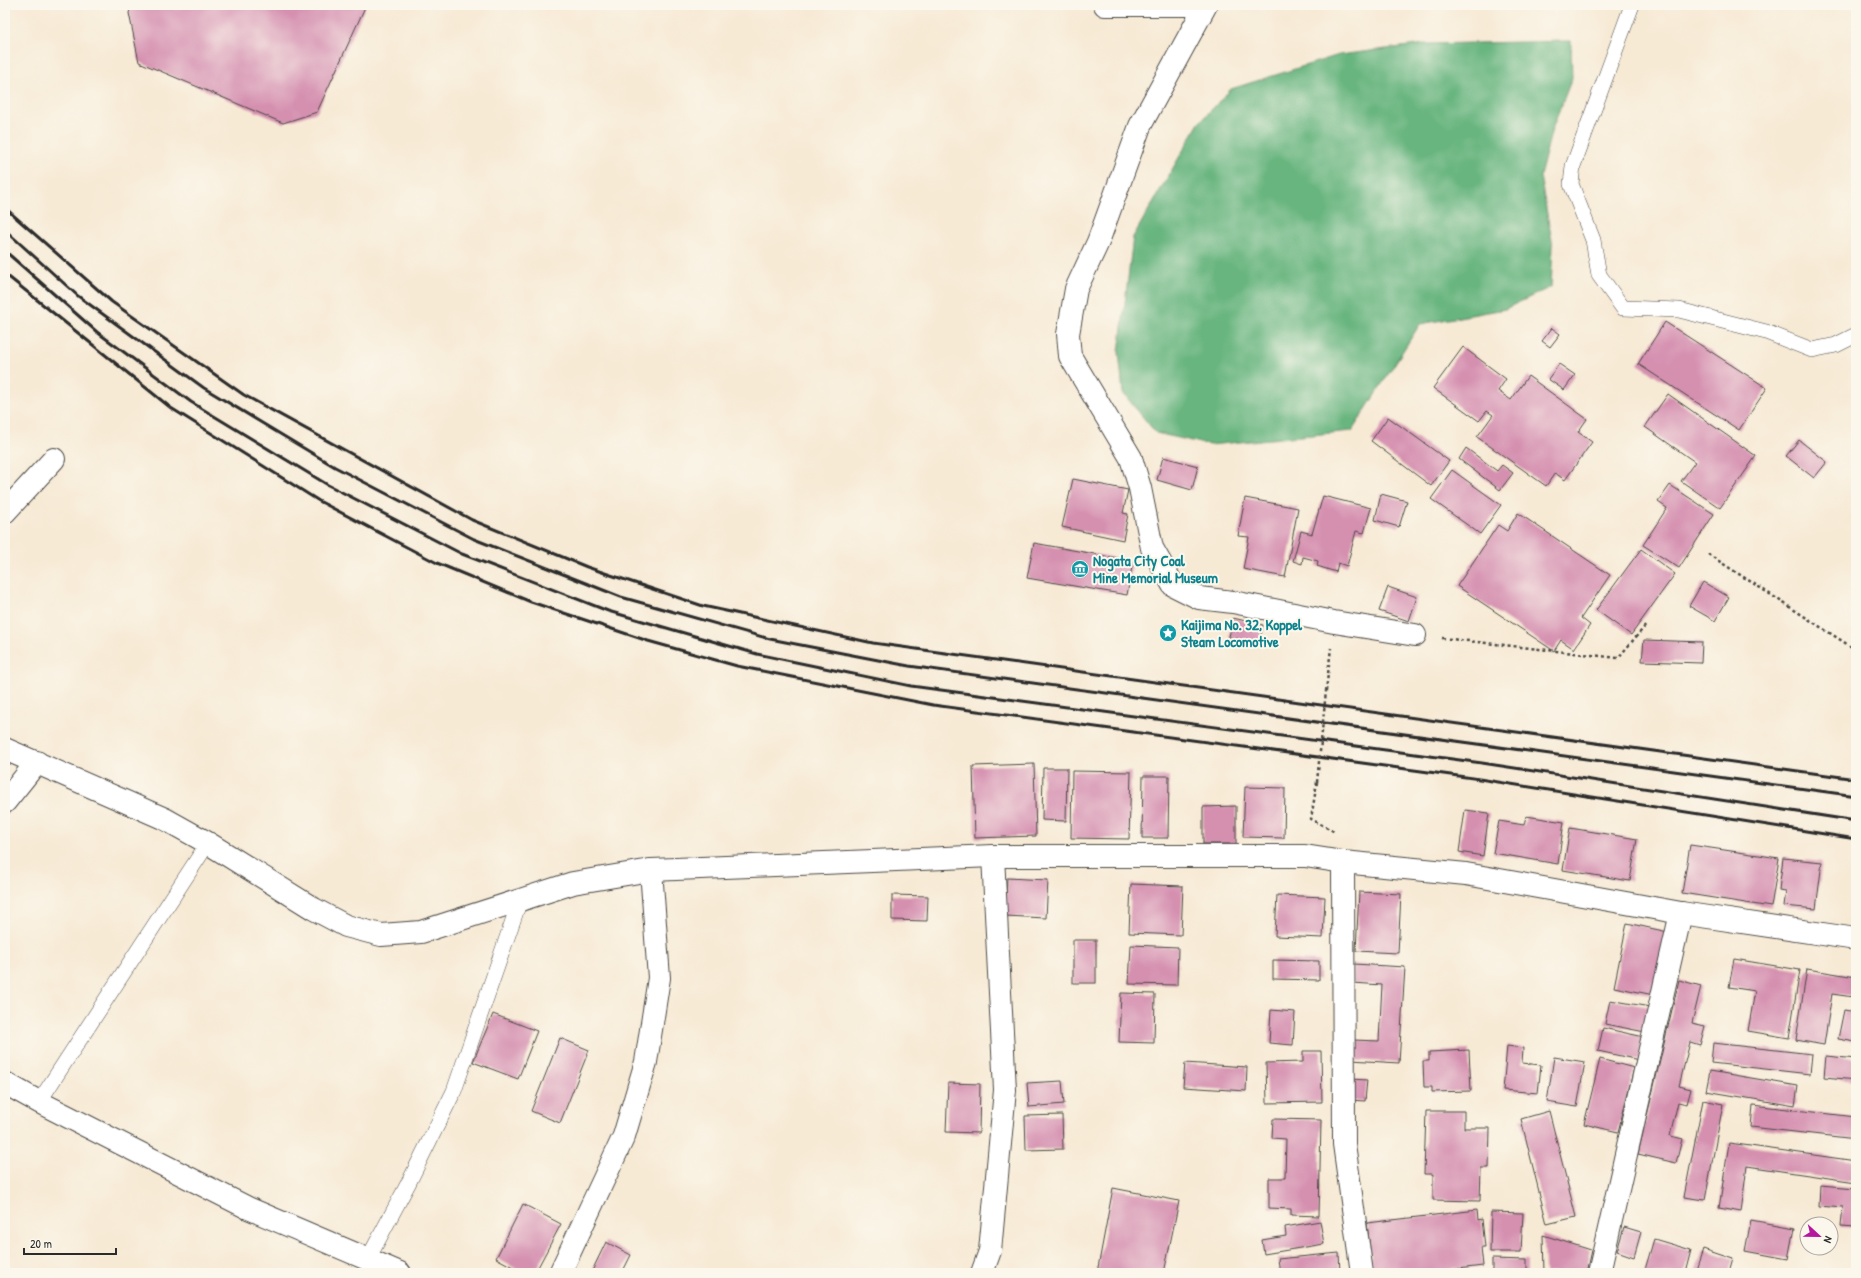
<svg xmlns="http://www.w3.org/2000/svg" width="1861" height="1278" font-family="'Patrick Hand',sans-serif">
	<rect width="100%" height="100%" fill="#fbf7ec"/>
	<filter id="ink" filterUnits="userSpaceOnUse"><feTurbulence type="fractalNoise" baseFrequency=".025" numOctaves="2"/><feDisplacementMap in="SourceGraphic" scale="8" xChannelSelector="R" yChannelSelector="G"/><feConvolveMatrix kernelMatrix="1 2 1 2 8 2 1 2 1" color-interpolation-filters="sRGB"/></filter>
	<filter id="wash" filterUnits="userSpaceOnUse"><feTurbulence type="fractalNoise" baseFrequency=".012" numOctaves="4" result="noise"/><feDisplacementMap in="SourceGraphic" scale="16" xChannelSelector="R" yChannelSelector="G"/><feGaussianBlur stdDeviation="0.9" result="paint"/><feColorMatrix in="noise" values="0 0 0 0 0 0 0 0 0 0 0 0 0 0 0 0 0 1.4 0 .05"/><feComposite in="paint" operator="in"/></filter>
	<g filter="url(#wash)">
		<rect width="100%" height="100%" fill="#f7ead5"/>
		<polygon fill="#67b57f" stroke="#497055" points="1571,41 1572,78 1552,129 1540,176 1553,246 1551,287 1505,309 1420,324 1352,431 1210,445 1156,433 1123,393 1119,352 1133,237 1199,123 1231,89 1339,55 1425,44"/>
		<g id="blocks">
			<g fill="#d590b0">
				<polygon points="132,5 366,5 317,112 283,123 139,62 129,13"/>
				<polygon points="1665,322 1767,388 1739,430 1638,364"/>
				<polygon points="1552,328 1560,334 1550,347 1542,341"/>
				<polygon points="1463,347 1506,379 1498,391 1511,400 1528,376 1587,419 1578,432 1592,442 1565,480 1555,473 1546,486 1477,437 1493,415 1487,411 1479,421 1433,388"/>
				<polygon points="1559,364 1575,375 1564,390 1548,379"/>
				<polygon points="1668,394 1756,456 1720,508 1681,481 1695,462 1645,427"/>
				<polygon points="1388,417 1449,461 1431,486 1371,441"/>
				<polygon points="1799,440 1827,462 1814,478 1786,456"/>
				<polygon points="1466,448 1497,471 1502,465 1513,473 1500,490 1459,459"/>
				<polygon points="1163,457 1198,466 1192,490 1157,480"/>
				<polygon points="1452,470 1501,505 1480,534 1431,499"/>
				<polygon points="1073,479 1128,490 1123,513 1128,514 1123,540 1062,527"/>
				<polygon points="1670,485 1714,514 1679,568 1643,545 1667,508 1658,502"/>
				<polygon points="1381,494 1407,501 1399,527 1375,520"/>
				<polygon points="1323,496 1371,508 1364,533 1356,531 1347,566 1338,563 1336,572 1317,566 1318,561 1303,557 1302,564 1293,561 1301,531 1312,534"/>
				<polygon points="1245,498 1298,508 1285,577 1243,569 1249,537 1238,536"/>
				<polygon points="1518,513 1610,575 1581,618 1590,625 1574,649 1561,640 1554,651 1457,586 1498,525 1507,531"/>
				<polygon points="1034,543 1133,561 1127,595 1027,578"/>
				<polygon points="1641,549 1675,574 1631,635 1596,610"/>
				<polygon points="1703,582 1729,597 1715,621 1689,606"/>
				<polygon points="1388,587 1417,597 1409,621 1379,611"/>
				<polygon points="1233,618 1263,625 1259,644 1229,637"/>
				<polygon points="1644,640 1702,642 1701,663 1642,661"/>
				<polygon points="1034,764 1036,836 975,838 973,766"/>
				<polygon points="1043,768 1067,768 1066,821 1042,820"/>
				<polygon points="1072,771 1131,772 1129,839 1071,838"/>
				<polygon points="1143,776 1169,776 1168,838 1142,838"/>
				<polygon points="1245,787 1285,788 1284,838 1243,837"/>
				<polygon points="1236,806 1236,844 1203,844 1203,807"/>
				<polygon points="1465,810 1489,813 1483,856 1459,852"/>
				<polygon points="1526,816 1564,822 1558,864 1493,853 1499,821 1524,825"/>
				<polygon points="1570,828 1637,839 1630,881 1563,870"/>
				<polygon points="1690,845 1779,858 1771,907 1682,893"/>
				<polygon points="1783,858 1822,862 1816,909 1784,906 1786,891 1779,890"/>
				<polygon points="1007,878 1048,880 1046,918 1005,916"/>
				<polygon points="1131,884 1183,886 1181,935 1129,933"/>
				<polygon points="1359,892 1401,894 1398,953 1356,951"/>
				<polygon points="892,895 928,896 927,921 892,920"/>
				<polygon points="1277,895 1325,897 1323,938 1275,936"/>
				<polygon points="1627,923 1668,932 1654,995 1614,987"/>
				<rect x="1073" y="940" width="23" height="43"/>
				<polygon points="1131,945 1178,947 1177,985 1129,984"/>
				<polygon points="1734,959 1800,970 1789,1038 1748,1031 1755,991 1729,987"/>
				<polygon points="1273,960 1319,961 1319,980 1273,979"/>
				<polygon points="1354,964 1405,967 1399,1063 1351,1060 1353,1040 1379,1041 1382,985 1353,983"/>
				<polygon points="1807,969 1856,977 1853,997 1832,994 1824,1045 1796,1040"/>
				<polygon points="1679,980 1701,986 1692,1023 1705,1026 1700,1045 1690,1042 1679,1086 1691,1089 1687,1104 1678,1102 1670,1136 1682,1139 1676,1163 1638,1154"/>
				<polygon points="1121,993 1155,994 1154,1043 1119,1042"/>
				<polygon points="1610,1000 1650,1007 1645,1032 1605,1024"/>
				<polygon points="1271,1010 1295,1012 1293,1045 1269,1043"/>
				<polygon points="1844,1010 1856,1012 1856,1042 1838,1039"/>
				<polygon points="493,1014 537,1031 518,1079 473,1062"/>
				<polygon points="1603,1028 1644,1037 1639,1060 1598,1051"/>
				<polygon points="560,1038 589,1050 560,1123 531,1111"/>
				<polygon points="1713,1043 1812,1054 1810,1074 1711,1063"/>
				<polygon points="1507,1046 1523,1048 1522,1063 1541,1065 1538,1093 1503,1090"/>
				<polygon points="1469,1050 1471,1091 1432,1092 1432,1087 1424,1087 1423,1061 1429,1061 1429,1052"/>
				<polygon points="1303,1051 1321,1051 1322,1102 1267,1103 1266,1063 1303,1062"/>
				<polygon points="1826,1056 1856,1059 1856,1080 1824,1077"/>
				<polygon points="1554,1057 1585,1062 1577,1107 1547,1102"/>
				<polygon points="1600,1059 1634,1068 1618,1132 1584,1124"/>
				<polygon points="1185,1063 1247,1067 1246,1091 1183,1087"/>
				<polygon points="1710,1071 1798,1086 1795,1106 1706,1091"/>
				<polygon points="1351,1079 1367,1080 1365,1101 1349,1100"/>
				<polygon points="1062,1081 1064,1104 1029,1107 1027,1083"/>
				<polygon points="948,1083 980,1084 979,1133 946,1132"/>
				<polygon points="1703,1100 1723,1104 1705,1200 1684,1197"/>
				<polygon points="1753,1105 1856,1117 1856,1139 1751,1127"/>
				<polygon points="1426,1111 1464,1111 1464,1128 1490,1128 1489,1168 1481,1168 1480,1201 1433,1200 1433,1174 1424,1174"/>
				<polygon points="1549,1111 1576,1217 1547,1224 1521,1119"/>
				<polygon points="1062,1115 1063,1149 1026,1150 1025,1116"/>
				<polygon points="1273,1119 1321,1120 1319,1216 1291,1215 1291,1209 1269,1208 1269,1178 1285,1178 1286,1139 1272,1138"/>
				<polygon points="1729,1143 1856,1161 1856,1182 1747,1166 1741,1212 1719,1208"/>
				<polygon points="1820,1185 1856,1188 1856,1227 1841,1226 1843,1208 1819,1206"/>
				<polygon points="1113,1188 1179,1201 1164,1273 1097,1273"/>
				<polygon points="523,1204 561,1224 535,1273 524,1273 496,1258"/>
				<polygon points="1477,1210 1478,1220 1482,1219 1485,1247 1481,1247 1483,1266 1424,1273 1373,1273 1367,1223"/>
				<polygon points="1491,1212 1523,1213 1521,1252 1490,1252"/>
				<polygon points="1751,1220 1794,1228 1788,1259 1745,1251"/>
				<polygon points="1320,1221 1324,1244 1264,1254 1262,1240 1286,1236 1285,1227"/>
				<polygon points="1624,1227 1641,1232 1634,1257 1617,1251"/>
				<polygon points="1543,1235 1591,1250 1586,1273 1544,1273"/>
				<polygon points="1654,1239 1691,1250 1685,1273 1644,1273"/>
				<polygon points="606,1242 631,1255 622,1273 591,1273"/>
				<polygon points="1703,1249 1733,1259 1729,1273 1695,1273"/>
				<polygon points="1339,1253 1340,1273 1280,1273 1278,1259"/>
				<polygon points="1492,1259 1527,1260 1527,1273 1492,1273"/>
			</g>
		</g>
	</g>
	<g filter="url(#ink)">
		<use href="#blocks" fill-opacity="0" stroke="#4a4844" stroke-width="1"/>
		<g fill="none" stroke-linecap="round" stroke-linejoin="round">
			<defs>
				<g id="service">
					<polyline points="1632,5 1573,166 1571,184 1593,240 1599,275 1623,308 1679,310 1766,332 1812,350 1836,345 1856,335"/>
					<polyline points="39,1102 208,843"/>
					<polyline points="368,1259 409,1182 454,1091 520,900"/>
				</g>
				<g id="minor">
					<polyline points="1206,5 1140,126 1098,242 1076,289 1068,334 1070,356 1131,458 1140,488 1152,548 1173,585 1199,598 1233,602 1334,622 1415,635"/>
					<polyline points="5,512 54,459"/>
					<polyline points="5,749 165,819 208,843 314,909 346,926 381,935 421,932 573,883 651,870 993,856 1305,856 1343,862 1466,874 1681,913 1856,939"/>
					<polyline points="5,802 37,762"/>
					<polyline points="1343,862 1344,1144 1362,1273"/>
					<polyline points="5,1083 39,1102 248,1208 400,1273"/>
					<polyline points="560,1273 624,1136 646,1062 659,978 651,870"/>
					<polyline points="982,1273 990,1251 1005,1090 993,856"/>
					<polyline points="1599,1273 1681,913"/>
				</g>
				<polyline id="tertiary" points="1105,5 1187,5"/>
			</defs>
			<use href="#service" stroke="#4a4844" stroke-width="16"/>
			<use href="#minor" stroke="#4a4844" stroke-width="24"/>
			<use href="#tertiary" stroke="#4a4844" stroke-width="24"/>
			<g stroke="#4a4844" stroke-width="2.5" stroke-dasharray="3 3" stroke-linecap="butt">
				<polyline points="1708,554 1856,650"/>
				<polyline points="1442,638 1618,658 1647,624"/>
				<polyline points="1326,691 1331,648"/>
				<polyline points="1317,782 1311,819 1335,832"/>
			</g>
			<use href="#service" stroke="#fff" stroke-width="15"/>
			<use href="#minor" stroke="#fff" stroke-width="22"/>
			<use href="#tertiary" stroke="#fff" stroke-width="22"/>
			<g stroke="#2b2b2b" stroke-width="3">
				<polyline points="5,208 112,302 244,395 472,520 587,567 703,606 873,643 1856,779"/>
				<polyline points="5,230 78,296 204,388 335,467 474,539 621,597 770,639 909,666 1856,796"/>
				<polyline points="5,251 97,332 191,402 328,485 462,554 608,611 757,654 911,686 1482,763 1856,821"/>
				<polyline points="5,274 171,408 319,501 437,563 531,602 648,641 737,666 933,705 1473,778 1856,839"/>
			</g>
			<polyline stroke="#4a4844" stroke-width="2.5" stroke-dasharray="3 3" stroke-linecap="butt" points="1317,782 1326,691"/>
		</g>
	</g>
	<defs>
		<symbol id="museum-disc" viewBox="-11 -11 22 22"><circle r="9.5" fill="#0f9aa8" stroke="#fbf7ec"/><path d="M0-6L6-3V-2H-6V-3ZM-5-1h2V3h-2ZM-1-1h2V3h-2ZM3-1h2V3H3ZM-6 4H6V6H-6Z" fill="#fff"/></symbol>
		<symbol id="sight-disc" viewBox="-11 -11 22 22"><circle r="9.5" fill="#0f9aa8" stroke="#fbf7ec"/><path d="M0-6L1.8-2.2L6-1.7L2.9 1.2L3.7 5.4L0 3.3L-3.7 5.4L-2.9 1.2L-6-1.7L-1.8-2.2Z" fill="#fff"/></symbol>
	</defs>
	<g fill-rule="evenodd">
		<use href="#museum-disc" x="1070" y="559" width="20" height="20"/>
		<use href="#sight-disc" x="1158" y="623" width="20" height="20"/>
	</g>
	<g text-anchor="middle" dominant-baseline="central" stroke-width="4" stroke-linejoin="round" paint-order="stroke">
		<g font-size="15" font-weight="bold" fill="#0d838f" stroke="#fbf7ec" text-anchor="start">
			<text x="1093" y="560">Nogata City Coal<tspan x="1093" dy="17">Mine Memorial Museum</tspan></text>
			<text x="1181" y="624">Kaijima No. 32, Koppel<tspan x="1181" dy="17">Steam Locomotive</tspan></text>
		</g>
	</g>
	<rect width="1861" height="1278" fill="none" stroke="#fbf7ec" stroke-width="20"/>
	<g transform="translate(1819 1236) rotate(112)"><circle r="19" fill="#fbf7ec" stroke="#a8a59f"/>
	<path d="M0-3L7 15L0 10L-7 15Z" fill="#b5179e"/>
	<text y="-6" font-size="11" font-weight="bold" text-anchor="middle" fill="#2b2b2b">N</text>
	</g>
	<path d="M24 1248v6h92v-6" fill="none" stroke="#2b2b2b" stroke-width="2"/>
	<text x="30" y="1248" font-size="12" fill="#2b2b2b" stroke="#fbf7ec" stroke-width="3" paint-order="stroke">20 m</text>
</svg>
